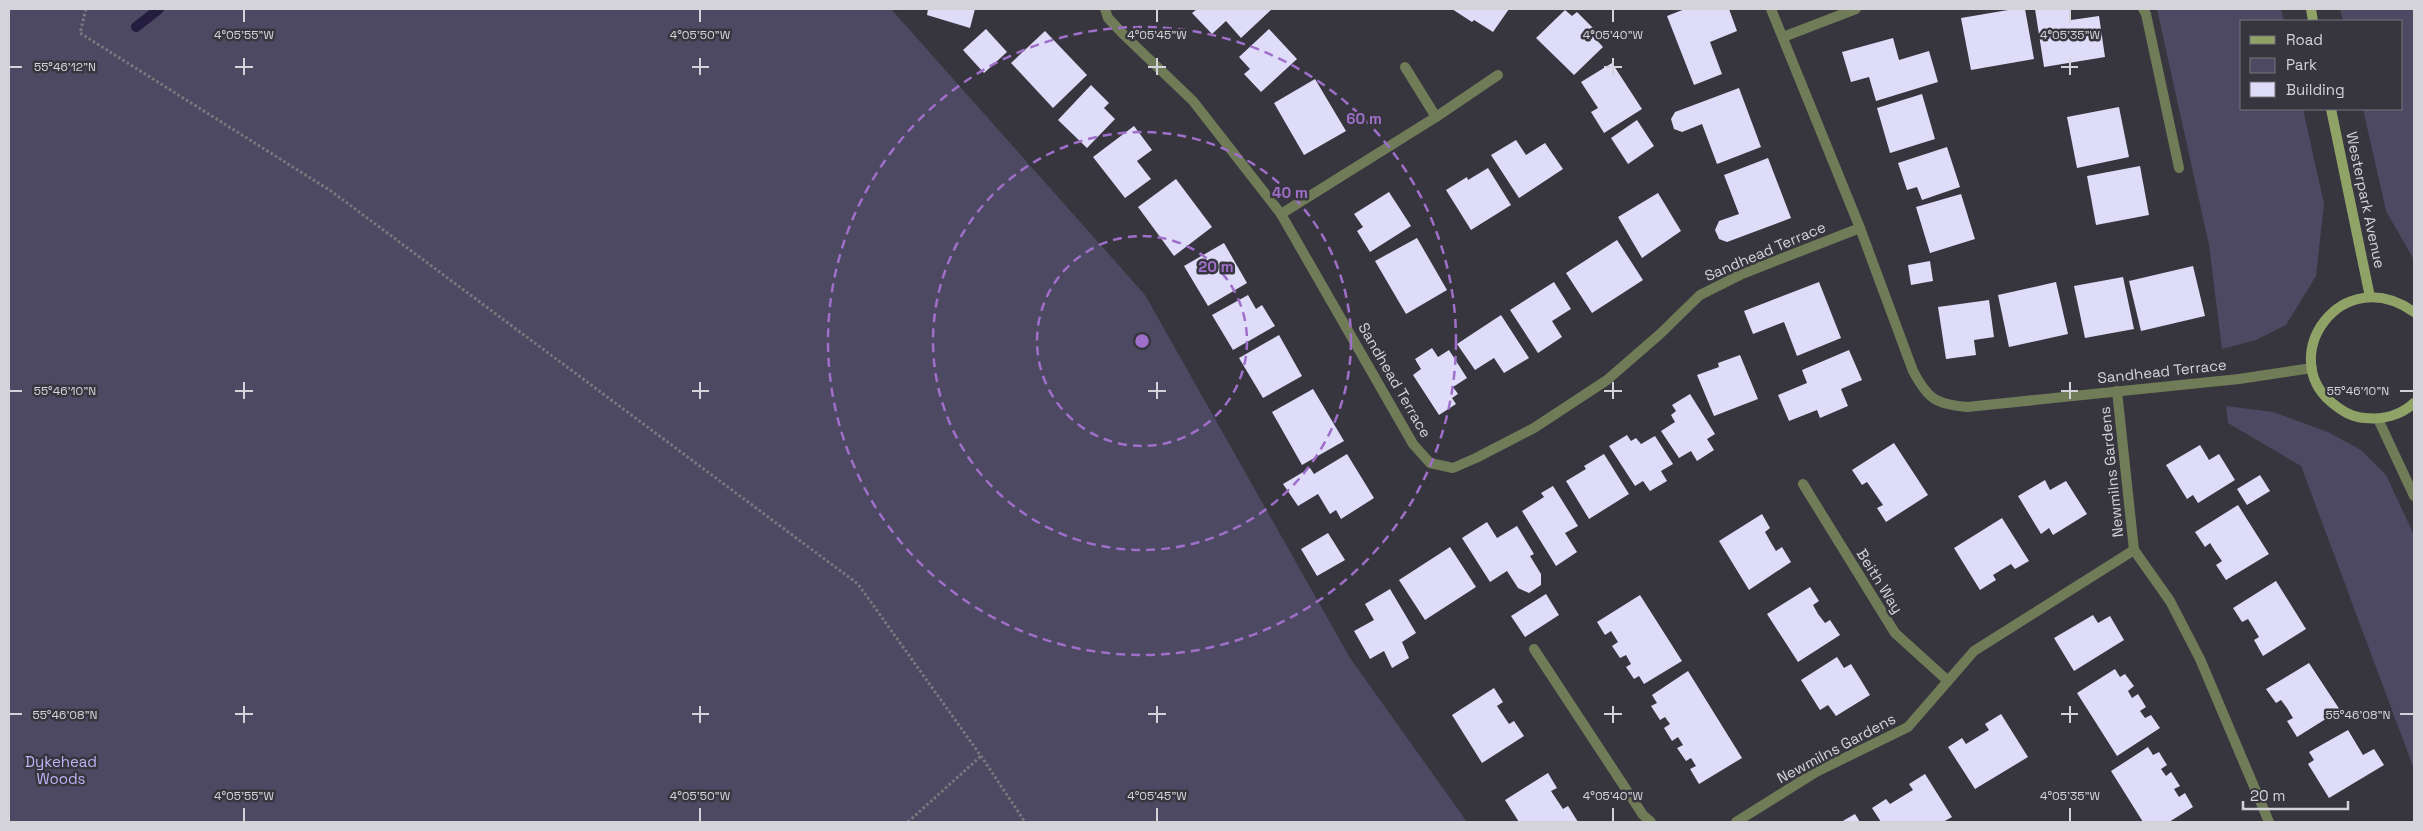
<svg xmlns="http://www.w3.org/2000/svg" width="2423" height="831" font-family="'Space Grotesk',sans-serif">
	<rect width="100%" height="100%" fill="#37363f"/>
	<g fill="#4d4962">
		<polygon points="9,9 891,9 1145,295 1350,658 1467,822 9,822"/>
		<polygon points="2157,9 2281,9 2284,21 2242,21 2242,109 2303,109 2324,204 2316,276 2286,325 2256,340 2222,349 2209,245"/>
		<polygon points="2340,9 2414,9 2414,260 2386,211 2363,109 2402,109 2402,21 2343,21"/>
		<polygon points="2226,406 2273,412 2328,432 2361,450 2386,475 2414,535 2414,769 2301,466 2228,423"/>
	</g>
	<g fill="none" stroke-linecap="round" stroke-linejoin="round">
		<polyline stroke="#241d40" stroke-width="10" points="136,27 159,9"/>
	</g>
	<g fill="#dfdcf9">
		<polygon points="928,9 975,9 970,28 927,15"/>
		<polygon points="1197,9 1272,9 1241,38 1226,21 1212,34 1192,13"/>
		<polygon points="1452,9 1509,9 1493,32 1474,20 1472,22"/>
		<polygon points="1685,9 1729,9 1737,31 1710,42 1722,74 1694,85 1667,16"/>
		<polygon points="2014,9 2025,9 2034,59 1971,70 1961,18"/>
		<polygon points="2035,9 2069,9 2071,20 2099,16 2105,57 2044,67"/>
		<polygon points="1565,10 1572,16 1577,12 1597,32 1593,36 1603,47 1574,75 1536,38"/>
		<polygon points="986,29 1007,52 984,73 963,50"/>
		<polygon points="1269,29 1297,59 1261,92 1244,74 1250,69 1239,57"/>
		<polygon points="1045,31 1087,75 1053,108 1011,63"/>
		<polygon points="1893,38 1899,60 1929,51 1938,82 1876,101 1869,77 1851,82 1842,52"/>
		<polygon points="1612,63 1642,109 1604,133 1591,112 1598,108 1581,82"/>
		<polygon points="1315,79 1346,131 1304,155 1274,103"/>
		<polygon points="1091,85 1109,103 1104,108 1115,119 1087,148 1058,120"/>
		<polygon points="1739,88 1761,147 1717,164 1702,124 1682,132 1674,129 1671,119 1675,112"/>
		<polygon points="1922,94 1935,139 1890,153 1877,108"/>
		<polygon points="2119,107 2129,157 2077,168 2067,117"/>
		<polygon points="1637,120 1654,146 1628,164 1611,138"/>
		<polygon points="1134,126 1152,150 1137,161 1151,179 1125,198 1093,157"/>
		<polygon points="1516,140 1526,155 1545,143 1563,169 1519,198 1491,155"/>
		<polygon points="1947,147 1960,187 1922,200 1917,187 1907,190 1898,163"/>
		<polygon points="1768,158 1791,218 1727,242 1719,239 1715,230 1719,221 1739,214 1724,175"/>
		<polygon points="2140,166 2149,215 2096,225 2087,176"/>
		<polygon points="1488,168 1511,205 1471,230 1446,190 1467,177 1468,180"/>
		<polygon points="1176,179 1212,227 1174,256 1138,207"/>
		<polygon points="1389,192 1411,226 1370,252 1357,231 1363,227 1354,214"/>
		<polygon points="1658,193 1681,231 1642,258 1618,217"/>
		<polygon points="1961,194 1975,239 1930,253 1916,207"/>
		<polygon points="1417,238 1447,290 1406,314 1375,261"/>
		<polygon points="1617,240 1643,280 1592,313 1566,273"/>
		<polygon points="1224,243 1247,283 1208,306 1184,266"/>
		<polygon points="1930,261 1933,281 1911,285 1908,265"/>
		<polygon points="2193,266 2205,316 2141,331 2129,281"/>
		<polygon points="2123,277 2134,329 2085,338 2074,286"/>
		<polygon points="1554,282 1571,309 1552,321 1562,337 1538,353 1510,310"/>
		<polygon points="1819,282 1841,338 1797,356 1784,322 1753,334 1744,311"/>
		<polygon points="2056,282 2068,334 2009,347 1998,295"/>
		<polygon points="1248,295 1256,309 1262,305 1275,326 1233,350 1212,315"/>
		<polygon points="1989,300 1994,337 1974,340 1976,355 1946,359 1938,307"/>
		<polygon points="1501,315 1529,358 1504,373 1494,358 1475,370 1457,344"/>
		<polygon points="1279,335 1302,376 1263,398 1239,358"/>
		<polygon points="1432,348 1438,357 1449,350 1467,378 1453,387 1458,394 1452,398 1456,404 1439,415 1413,375 1421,369 1415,359"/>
		<polygon points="1849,350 1862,380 1841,389 1848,406 1820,418 1817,410 1789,421 1778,395 1807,383 1802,370"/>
		<polygon points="1740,355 1758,399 1714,416 1697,375 1719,367 1718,363"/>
		<polygon points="1313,389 1344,441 1302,465 1272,412"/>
		<polygon points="1690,394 1715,434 1707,439 1714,450 1697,461 1691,451 1679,458 1661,431 1675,422 1671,415 1676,411 1672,405"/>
		<polygon points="1627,435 1631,441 1636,438 1641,444 1655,436 1673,464 1661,471 1667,481 1650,491 1643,481 1635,486 1609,446"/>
		<polygon points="1894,443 1928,495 1886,522 1877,508 1883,505 1867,482 1862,485 1852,470"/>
		<polygon points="2200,445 2209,460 2219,454 2235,480 2198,503 2193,495 2187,499 2166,465"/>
		<polygon points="1347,454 1374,498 1341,519 1336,510 1330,514 1318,494 1298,506 1283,484 1310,468 1314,474"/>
		<polygon points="1604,454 1629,494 1589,519 1566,481 1586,469 1584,466"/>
		<polygon points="2260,475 2270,491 2247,505 2237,489"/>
		<polygon points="2045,480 2050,490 2066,481 2087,514 2053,535 2049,528 2041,534 2018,496"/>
		<polygon points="1553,486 1578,526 1565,533 1577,552 1556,566 1522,511 1544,497 1541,493"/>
		<polygon points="2238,505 2269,554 2226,580 2216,565 2222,561 2215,551 2210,543 2205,547 2195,532"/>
		<polygon points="1762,514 1770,528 1765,532 1770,541 1776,551 1782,547 1791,562 1749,590 1719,541"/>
		<polygon points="2002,518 2029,561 2015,569 2011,564 1993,575 1996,580 1980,590 1954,548"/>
		<polygon points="1487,522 1497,538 1517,526 1534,554 1530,556 1541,574 1541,585 1529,593 1518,588 1507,571 1490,582 1462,538"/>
		<polygon points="1328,533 1345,560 1317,576 1301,549"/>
		<polygon points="1450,547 1476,587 1425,620 1399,580"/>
		<polygon points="2276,581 2306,629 2263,656 2254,640 2259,637 2253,627 2248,619 2242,622 2233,608"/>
		<polygon points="1810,587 1819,601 1813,605 1818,614 1825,623 1830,620 1840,635 1798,662 1767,614"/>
		<polygon points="1390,589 1416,633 1402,642 1409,658 1392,668 1384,651 1370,659 1354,631 1374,620 1365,604"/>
		<polygon points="1546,594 1559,615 1525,637 1511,616"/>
		<polygon points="1640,595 1682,661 1644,684 1639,676 1634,679 1626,667 1631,664 1626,655 1620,658 1612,646 1618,642 1611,631 1605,635 1597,622"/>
		<polygon points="2093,615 2098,623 2110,616 2124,640 2074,671 2054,638"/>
		<polygon points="1837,657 1844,668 1851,664 1870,695 1836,716 1828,705 1820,710 1801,680"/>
		<polygon points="2309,663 2340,710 2297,737 2287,721 2293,718 2287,708 2281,700 2276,703 2266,689"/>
		<polygon points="2115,669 2120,677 2125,674 2134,686 2128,691 2132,698 2138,694 2146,707 2140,711 2145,718 2151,715 2160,728 2117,756 2077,693"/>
		<polygon points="1688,671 1742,758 1699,784 1690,769 1696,766 1691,758 1686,761 1677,748 1683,745 1678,737 1672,741 1664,728 1670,724 1665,717 1660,720 1651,706 1657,703 1652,695"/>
		<polygon points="1494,688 1503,702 1497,706 1509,724 1514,721 1524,736 1482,763 1452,715"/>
		<polygon points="2001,714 2028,757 1975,789 1948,747 1962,738 1966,744 1989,730 1985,724"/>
		<polygon points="2348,730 2363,755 2374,749 2384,765 2329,798 2308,764 2314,760 2309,752"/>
		<polygon points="2148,747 2153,755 2159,752 2167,765 2161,769 2166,776 2171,772 2180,786 2174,789 2179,797 2185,793 2193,807 2169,822 2143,822 2111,771"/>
		<polygon points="1548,773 1557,788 1551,791 1563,809 1568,806 1578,822 1519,822 1505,800"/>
		<polygon points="1925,774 1952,817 1943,822 1881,822 1872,808 1886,799 1890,804 1913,790 1909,784"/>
		<polygon points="1855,814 1860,822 1841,822"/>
	</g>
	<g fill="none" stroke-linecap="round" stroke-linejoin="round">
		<g stroke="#7a7980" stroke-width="3" stroke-dasharray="2.5 2.5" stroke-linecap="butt">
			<polyline points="86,9 80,33 331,191 858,584 981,756 1025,822"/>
			<polyline points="908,822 981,756"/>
		</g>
		<polyline stroke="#707c57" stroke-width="10" points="2378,419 2414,496"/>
		<g stroke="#707c57" stroke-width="10">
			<polyline points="1105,9 1108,18 1124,35 1193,101 1281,214 1413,444 1430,463 1453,468 1476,458 1534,428 1607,380 1660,334 1700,295 1742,274 1860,228"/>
			<path d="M 1771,9 L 1860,228 L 1913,371 C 1928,399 1935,404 1967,407 L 2239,379 L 2312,368"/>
			<polyline points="2143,9 2146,14 2179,168"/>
			<polyline points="1783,37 1856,9"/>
			<polyline points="1405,67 1436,117"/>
			<polyline points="1281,214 1436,117 1498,75"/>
			<polyline points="2117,391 2134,550 2170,601 2200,659 2269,822"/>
			<polyline points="1803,484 1895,633 1948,681"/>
			<polyline points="1534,649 1643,815 1651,822"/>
			<polyline points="1736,822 1816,772 1908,727 1974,651 2134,550"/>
		</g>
		<g stroke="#90a367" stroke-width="10">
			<polyline points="2311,9 2313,21"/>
			<polyline points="2331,109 2370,297"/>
			<path d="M 2414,312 C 2341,261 2277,356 2331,402 C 2342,411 2351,417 2365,418 C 2383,420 2401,415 2414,403"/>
		</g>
	</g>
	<path fill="none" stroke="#d4d3d9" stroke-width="2" d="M 244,10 L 244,22M 700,10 L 700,22M 1157,10 L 1157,22M 1613,10 L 1613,22M 2070,10 L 2070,22M 244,58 L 244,75M 700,58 L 700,75M 1157,58 L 1157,75M 1613,58 L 1613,75M 2070,58 L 2070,75M 10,67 L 22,67M 235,67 L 253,67M 692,67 L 709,67M 1148,67 L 1166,67M 1604,67 L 1622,67M 2061,67 L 2078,67M 244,382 L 244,399M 700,382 L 700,399M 1157,382 L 1157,399M 1613,382 L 1613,399M 2070,382 L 2070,399M 10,391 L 22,391M 235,391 L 253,391M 692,391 L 709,391M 1148,391 L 1166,391M 1604,391 L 1622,391M 2061,391 L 2078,391M 2400,391 L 2413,391M 244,706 L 244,723M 700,706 L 700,723M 1157,706 L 1157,723M 1613,706 L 1613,723M 2070,706 L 2070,723M 10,714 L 22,714M 235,714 L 253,714M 692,714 L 709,714M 1148,714 L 1166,714M 1604,714 L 1622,714M 2061,714 L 2078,714M 2400,714 L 2413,714M 244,808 L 244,821M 700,808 L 700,821M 1157,808 L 1157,821M 1613,808 L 1613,821M 2070,808 L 2070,821"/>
	<g fill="none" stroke="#9f6fc9" stroke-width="2.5" stroke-dasharray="9 6">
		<circle cx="1142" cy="341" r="105"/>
		<circle cx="1142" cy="341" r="209"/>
		<circle cx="1142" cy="341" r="314"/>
	</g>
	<g text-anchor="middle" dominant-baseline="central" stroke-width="5" stroke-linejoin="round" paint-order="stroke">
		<g font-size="15" fill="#d4d3d9" stroke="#37363f">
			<text transform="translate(2366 200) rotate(78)">Westerpark Avenue</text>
			<text transform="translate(1765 251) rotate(-23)">Sandhead Terrace</text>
			<text transform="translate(2162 371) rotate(-6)">Sandhead Terrace</text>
			<text transform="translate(1395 380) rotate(60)">Sandhead Terrace</text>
			<text transform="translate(2111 472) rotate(-96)">Newmilns Gardens</text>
			<text transform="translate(1880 581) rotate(58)">Beith Way</text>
			<text transform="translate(1836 748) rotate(-28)">Newmilns Gardens</text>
		</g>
		<g font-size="15" fill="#beb5f8" stroke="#37363f">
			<text x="61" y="761">Dykehead<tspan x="61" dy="17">Woods</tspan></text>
		</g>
	</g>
	<g font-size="12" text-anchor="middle" fill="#d4d3d9" stroke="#37363f" stroke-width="5" stroke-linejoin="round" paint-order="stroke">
		<text x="244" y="39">4°05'55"W</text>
		<text x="700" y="39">4°05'50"W</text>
		<text x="1157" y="39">4°05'45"W</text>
		<text x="1613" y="39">4°05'40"W</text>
		<text x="2070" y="39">4°05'35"W</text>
		<text x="65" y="71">55°46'12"N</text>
		<text x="65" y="395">55°46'10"N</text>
		<text x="2358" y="395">55°46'10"N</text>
		<text x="65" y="719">55°46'08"N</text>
		<text x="2358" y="719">55°46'08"N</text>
		<text x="244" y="800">4°05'55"W</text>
		<text x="700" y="800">4°05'50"W</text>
		<text x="1157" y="800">4°05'45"W</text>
		<text x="1613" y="800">4°05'40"W</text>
		<text x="2070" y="800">4°05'35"W</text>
	</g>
	<circle cx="1142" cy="341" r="8" fill="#9f6fc9" stroke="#37363f" stroke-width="2.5"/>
	<g font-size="15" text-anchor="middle" font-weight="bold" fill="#9f6fc9" stroke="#37363f" stroke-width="5" stroke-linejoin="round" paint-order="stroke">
		<text x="1364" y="124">60 m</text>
		<text x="1290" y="198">40 m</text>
		<text x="1216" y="272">20 m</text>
	</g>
	<rect width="2423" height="831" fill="none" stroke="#d4d3d9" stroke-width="20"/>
	<rect x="2240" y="20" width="162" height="90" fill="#37363f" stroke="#76757d"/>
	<rect x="2250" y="36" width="25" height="8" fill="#90a367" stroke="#76757d"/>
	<text x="2286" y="45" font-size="15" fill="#d4d3d9">Road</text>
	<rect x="2250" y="58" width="25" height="15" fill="#4d4962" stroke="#76757d"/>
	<text x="2286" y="70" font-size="15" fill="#d4d3d9">Park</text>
	<rect x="2250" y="82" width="25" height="15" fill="#dfdcf9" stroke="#76757d"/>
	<text x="2286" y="95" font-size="15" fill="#d4d3d9">Building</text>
	<path d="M2243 801v8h105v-8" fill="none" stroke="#d4d3d9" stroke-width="2.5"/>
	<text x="2250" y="801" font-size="15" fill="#d4d3d9" stroke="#37363f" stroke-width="4" paint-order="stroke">20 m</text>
</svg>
